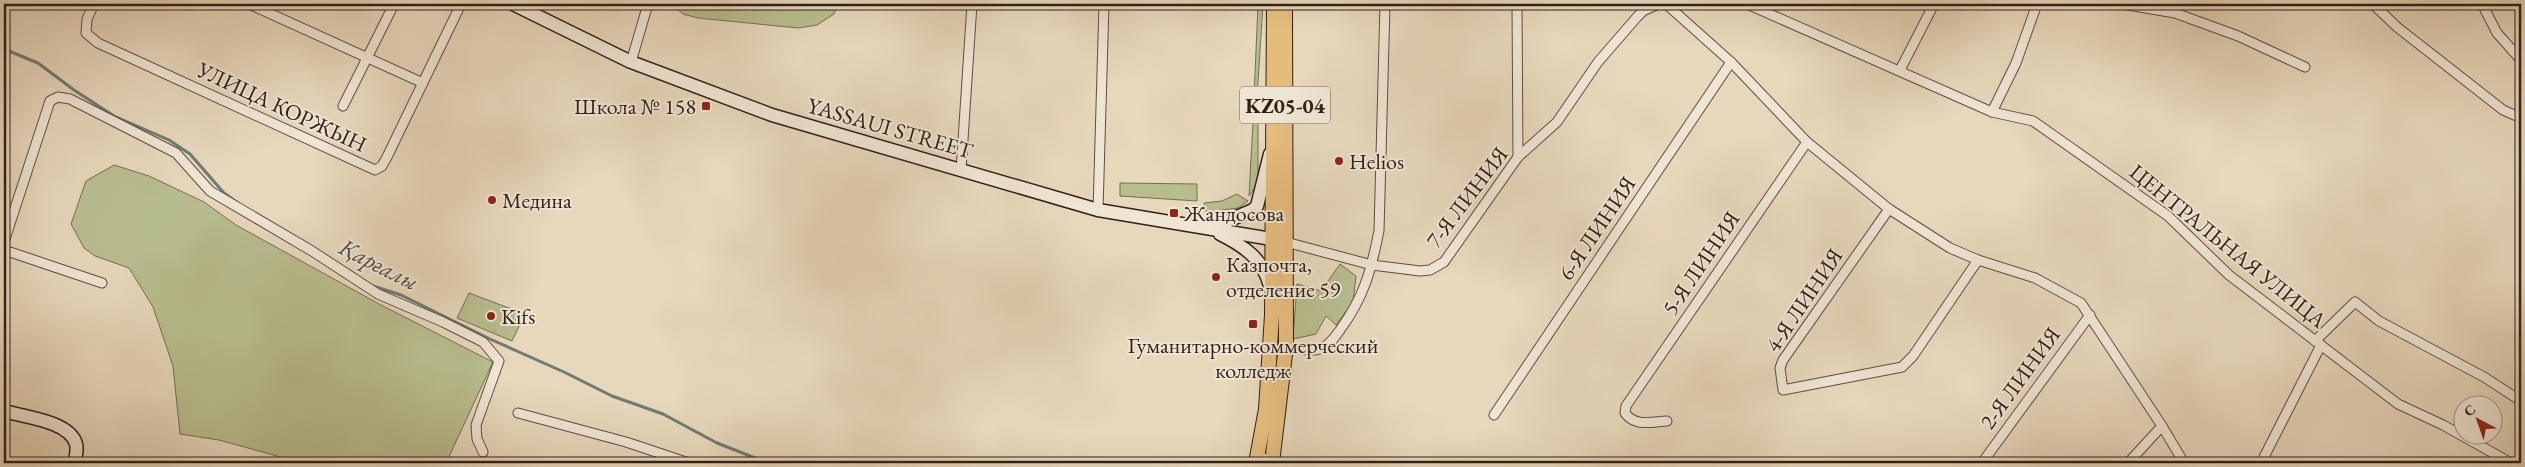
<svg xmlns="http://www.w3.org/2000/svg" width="2525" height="467" font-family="'EB Garamond',serif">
	<rect width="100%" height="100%" fill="#e7d7bb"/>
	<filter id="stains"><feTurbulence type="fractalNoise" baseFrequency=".004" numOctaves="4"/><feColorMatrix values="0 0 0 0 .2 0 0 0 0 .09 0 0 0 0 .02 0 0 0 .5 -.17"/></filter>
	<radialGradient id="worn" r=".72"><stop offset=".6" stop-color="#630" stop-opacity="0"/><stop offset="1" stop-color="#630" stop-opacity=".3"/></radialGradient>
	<g fill="#b8bd8e" stroke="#746e54">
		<polygon points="671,4 838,4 834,14 817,25 798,28 698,18 683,14"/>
		<polygon points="1258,4 1263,4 1257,97 1254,98"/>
		<polygon points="1253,122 1258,122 1258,183 1249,196"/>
		<polygon points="114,165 149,176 204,202 236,225 381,305 493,362 446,463 302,463 219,440 180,434 173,366 153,307 129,268 95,256 84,248 71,224 86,181"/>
		<polygon points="1120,183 1197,184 1197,201 1120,196"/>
		<polygon points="1237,194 1248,201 1238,208 1206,212 1204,203 1222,201"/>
		<polygon points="1340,264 1356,276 1353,302 1336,325 1326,316 1316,334 1293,339 1297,284 1321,291"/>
		<polygon points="469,293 525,314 512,341 457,318"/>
	</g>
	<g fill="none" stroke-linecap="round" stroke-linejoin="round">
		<g stroke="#6e7c73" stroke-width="3">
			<polyline points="4,49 38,63 74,90 114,116 169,140 190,154 224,193 238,203"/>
			<polyline points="370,285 401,295 490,339 564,372 612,396 663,414 717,443 768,463"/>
		</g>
		<defs>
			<g id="street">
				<polyline points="94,4 87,19 86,33 98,43 375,170 382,166 387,157 461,4"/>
				<polyline points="249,4 423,83"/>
				<polyline points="1517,4 1518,157"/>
				<polyline points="1666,4 1731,62 1807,142 1889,209 1950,248 1978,260 2035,278 2081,303 2162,426 2184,463"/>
				<polyline points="1747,4 1992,112 2033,121 2168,216 2229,275 2398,404 2443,425 2511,463"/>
				<polyline points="2122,4 2175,13 2238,36 2305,67"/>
				<polyline points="2373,4 2397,27 2503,110 2521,118"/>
				<polyline points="2482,4 2497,33 2521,60"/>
				<polyline points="631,62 648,4"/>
				<polyline points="1900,70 1934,4"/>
				<polyline points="343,106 394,4"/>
				<polyline points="1992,112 2016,63 2037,4"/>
				<polyline points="961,170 972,4"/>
				<polyline points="1889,209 1783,360 1780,368 1783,390 1902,367 1913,356 1978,260"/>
				<polyline points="1098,210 1104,4"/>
				<polyline points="1282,241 1372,265 1420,271 1430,270 1444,262 1518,157 1557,122 1598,62 1637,17 1643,11 1659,4"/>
				<polyline points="4,242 50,101 58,97 70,99 176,153 210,191 312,251 378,294 443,322 483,342 499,361 476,425 477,439 483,452"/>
				<polyline points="4,250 102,283"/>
				<polyline points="2315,341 2355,302 2379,321 2484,377 2521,401"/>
				<path d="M 1286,346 C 1296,348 1310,352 1320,349 C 1329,346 1335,337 1340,330 C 1364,297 1371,271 1379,231 L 1385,4"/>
				<polyline points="518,413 626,442 689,463"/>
				<polyline points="1494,415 1731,62"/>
				<path d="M 1667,421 C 1651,422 1635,427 1625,413 L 1626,406 L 1807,142"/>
				<polyline points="1257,457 1283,463"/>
				<polyline points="1982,463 2090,315"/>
				<polyline points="2128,463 2162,426"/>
				<polyline points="2261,463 2321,345"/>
			</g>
			<g id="secondary">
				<polyline points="513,4 631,62 772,115 1098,210 1272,239"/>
				<polyline points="1211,228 1253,210 1257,206 1270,154"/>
				<path d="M 1220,234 C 1244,246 1263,259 1270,286"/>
				<path d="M 4,411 C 24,417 70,421 76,444 C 78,450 75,457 75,463"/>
			</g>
			<g id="primary">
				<polyline points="1256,463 1266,409 1272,315 1274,4"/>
				<polyline points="1272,463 1286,346 1285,4"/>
			</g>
		</defs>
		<use href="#street" stroke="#5e4e42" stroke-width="11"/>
		<use href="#secondary" stroke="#302019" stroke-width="15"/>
		<use href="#primary" stroke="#302019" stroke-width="16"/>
		<use href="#street" stroke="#efe5d3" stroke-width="9"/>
		<use href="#secondary" stroke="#efe5d3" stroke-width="12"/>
		<use href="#primary" stroke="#e4bc7e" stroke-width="14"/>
	</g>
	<g fill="#8f2418" stroke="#efe5d3" stroke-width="2">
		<rect x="701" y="101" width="10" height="10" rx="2.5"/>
		<circle cx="1339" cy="161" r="5"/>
		<circle cx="492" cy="200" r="5"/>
		<rect x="1169" y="208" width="10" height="10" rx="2.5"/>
		<circle cx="1216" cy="277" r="5"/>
		<circle cx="491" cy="316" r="5"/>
		<rect x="1248" y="319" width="10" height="10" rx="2.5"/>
	</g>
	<g text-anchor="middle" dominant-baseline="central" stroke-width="4" stroke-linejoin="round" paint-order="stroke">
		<rect fill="#efe5d3" stroke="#695b51" stroke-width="1" x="1240" y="86.5" width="90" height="37" rx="4"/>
		<g font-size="21" font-weight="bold" fill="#302019">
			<text x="1285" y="105">KZ05-04</text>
		</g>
		<g font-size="22" fill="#302019" stroke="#efe5d3" text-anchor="start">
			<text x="696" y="106" text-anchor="end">Школа № 158</text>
			<text x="1349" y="161">Helios</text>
			<text x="502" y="200">Медина</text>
			<text x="1184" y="213">Жандосова</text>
			<text x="1226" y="264">Казпочта,<tspan x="1226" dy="25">отделение 59</tspan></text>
			<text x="501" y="316">Kifs</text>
			<text x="1253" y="345" text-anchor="middle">Гуманитарно-коммерческий<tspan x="1253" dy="25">колледж</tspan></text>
		</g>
		<g font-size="22" fill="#302019" stroke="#efe5d3">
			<text transform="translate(282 107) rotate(25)">УЛИЦА КОРЖЫН</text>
			<text transform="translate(890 128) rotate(16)">YASSAUI STREET</text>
			<text transform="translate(1467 197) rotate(-53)">7-Я ЛИНИЯ</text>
			<text transform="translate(1597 228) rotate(-56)">6-Я ЛИНИЯ</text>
			<text transform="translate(2228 246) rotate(39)">ЦЕНТРАЛЬНАЯ УЛИЦА</text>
			<text transform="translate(1701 263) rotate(-56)">5-Я ЛИНИЯ</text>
			<text transform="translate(1804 300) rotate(-56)">4-Я ЛИНИЯ</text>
			<text transform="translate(2020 378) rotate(-54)">2-Я ЛИНИЯ</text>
		</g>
		<g font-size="24" font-style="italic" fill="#4f4e46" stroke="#efe5d3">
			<text transform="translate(379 264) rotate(27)">Қарғалы</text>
		</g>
	</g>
	<rect width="2525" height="467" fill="none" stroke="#e7d7bb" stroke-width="20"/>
	<rect x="5" y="5" width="2515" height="457" fill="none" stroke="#302019" stroke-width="2.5"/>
	<rect x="10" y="10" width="2505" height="447" fill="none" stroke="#302019"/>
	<g transform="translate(2478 420) rotate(319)"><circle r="24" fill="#efe5d3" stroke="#a39689"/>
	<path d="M0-4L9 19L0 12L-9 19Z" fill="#8f2418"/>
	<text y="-8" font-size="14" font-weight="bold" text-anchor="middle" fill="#302019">С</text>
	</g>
	<rect width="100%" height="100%" filter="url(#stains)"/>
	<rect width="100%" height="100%" fill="url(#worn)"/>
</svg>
